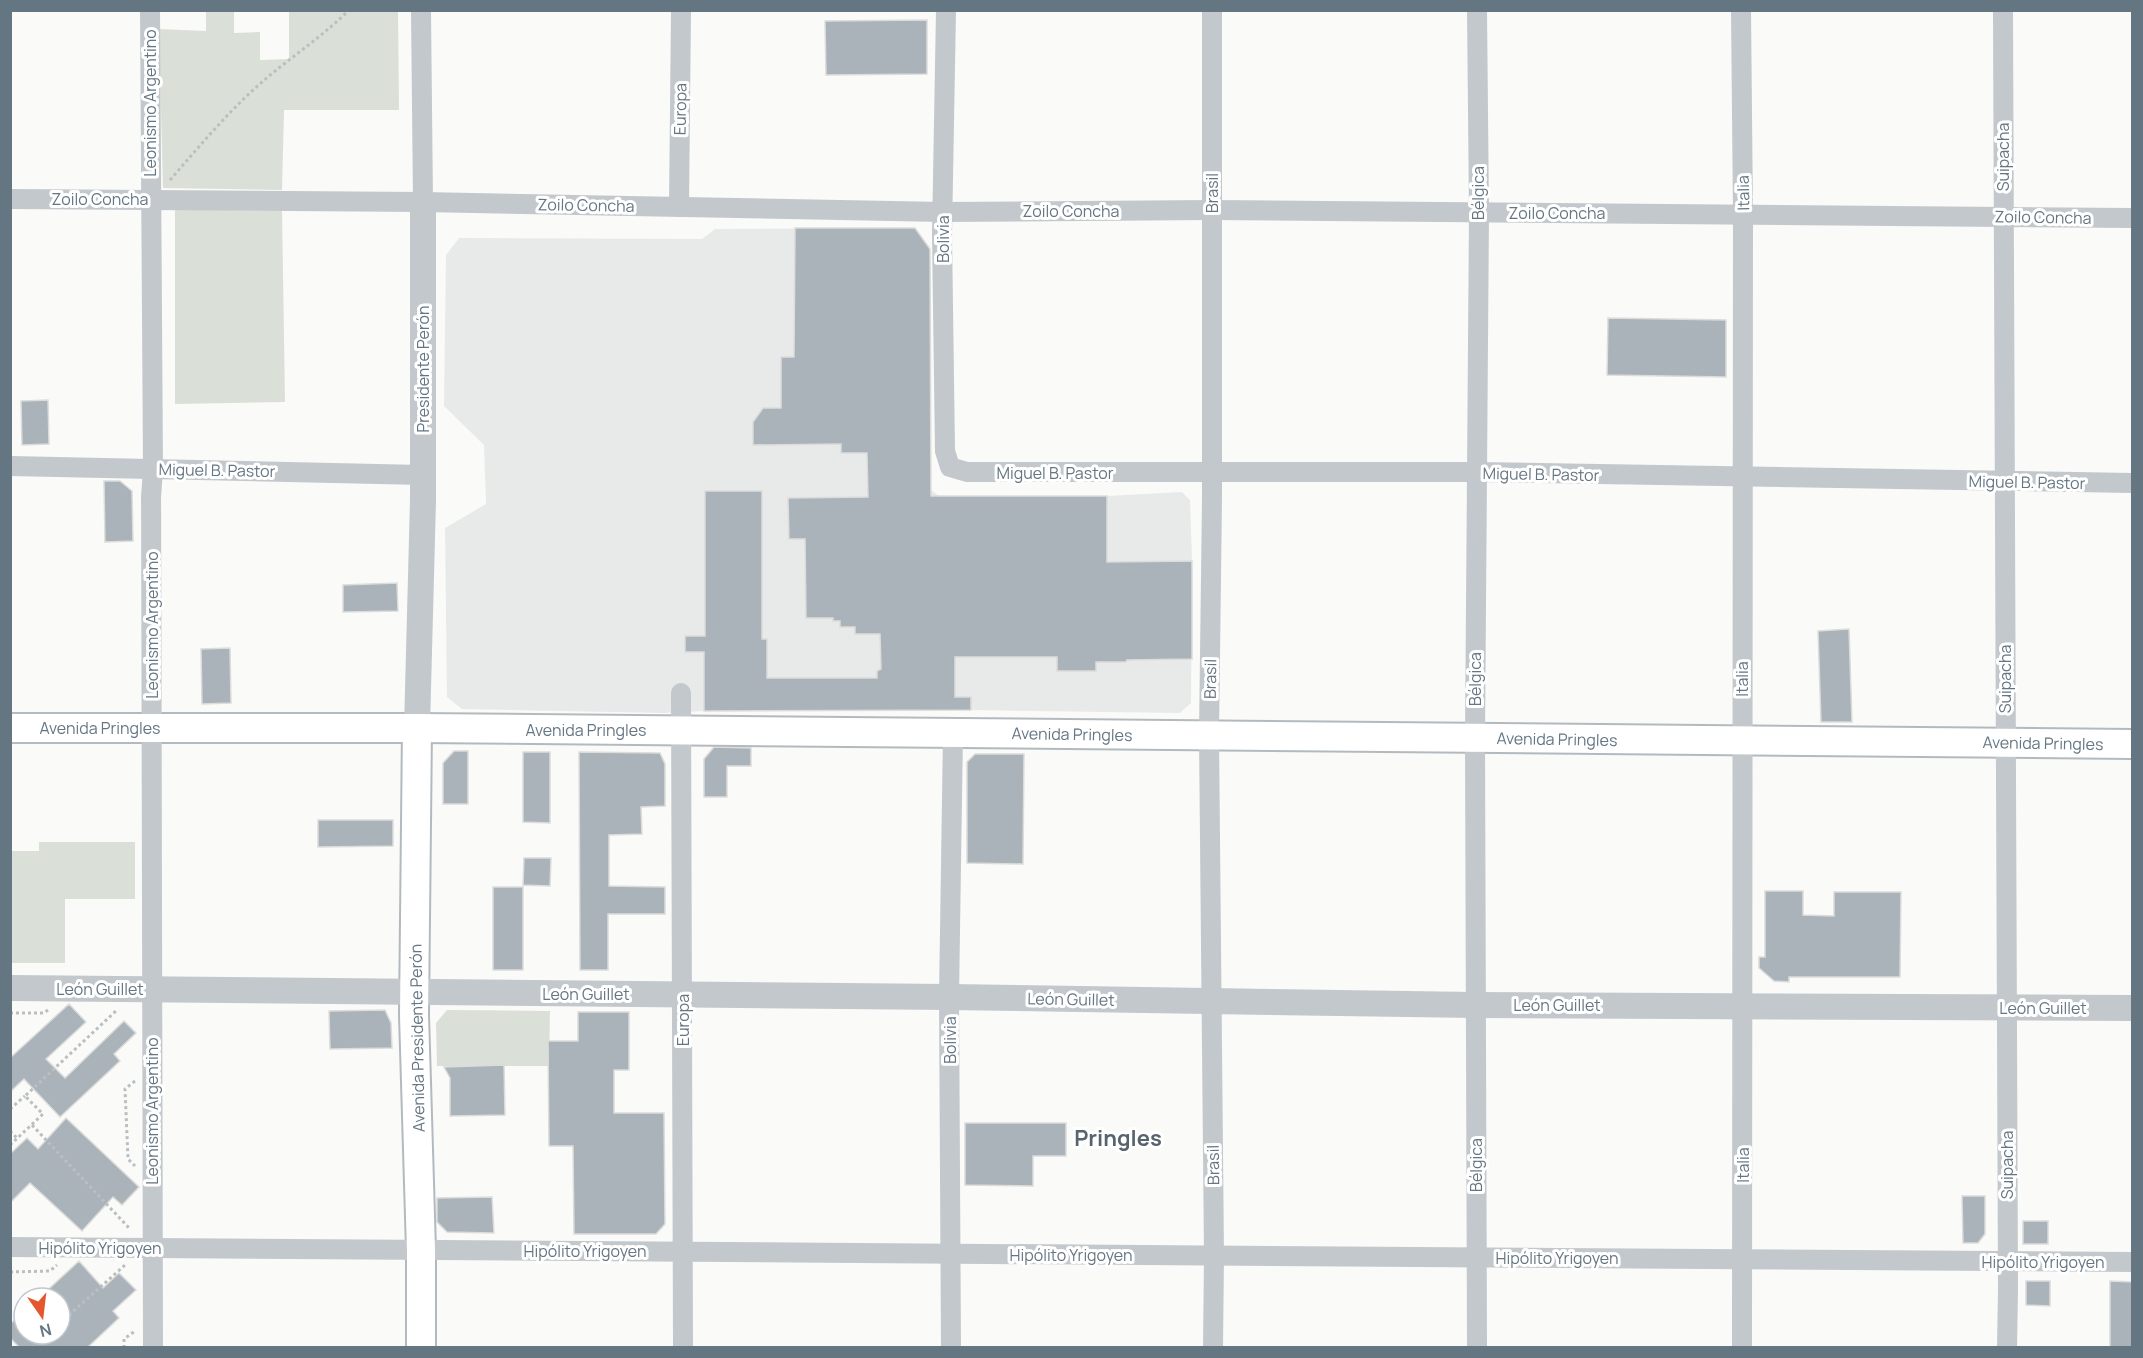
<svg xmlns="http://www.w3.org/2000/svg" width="2143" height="1358" font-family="Manrope,sans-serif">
	<rect width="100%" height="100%" fill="#fafaf8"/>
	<polygon fill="#e8e9e9" points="915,228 930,249 931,490 939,496 1107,496 1182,492 1190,500 1192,561 1191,703 1180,713 971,710 704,711 664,713 462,709 447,697 445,528 486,504 484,445 444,406 446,255 459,238 702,239 715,229"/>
	<g fill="#dadfd7">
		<polygon points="206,11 234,11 234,33 260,32 260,60 289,59 289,11 398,11 399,110 284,110 282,190 163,188 159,29 206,31"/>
		<polygon points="175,209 282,211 285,402 175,404"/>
		<polygon points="39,842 135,842 135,899 65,899 65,963 11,963 11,851 39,851"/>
		<polygon points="447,1010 550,1011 549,1066 437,1066 436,1023"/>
	</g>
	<g fill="#aab3b9" stroke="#dcdcda" stroke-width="1.5">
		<polygon points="927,20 927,74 826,75 825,21"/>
		<polygon points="795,228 915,228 930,249 931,496 1107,496 1107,562 1192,561 1192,659 1127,660 1126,662 1096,662 1096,671 1057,671 1057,657 955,657 955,697 971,697 971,710 704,711 704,652 685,652 685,636 705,636 705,491 762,491 762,639 767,639 767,678 877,678 877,671 881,669 880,634 855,634 855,627 840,627 840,621 833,621 833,618 806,618 805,539 789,539 788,498 868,497 867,453 841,453 841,444 753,445 753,422 763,408 781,408 781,357 794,357"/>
		<polygon points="1608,318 1726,320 1726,377 1607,375"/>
		<polygon points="48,400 49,444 22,445 21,401"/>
		<polygon points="104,481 120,481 132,491 133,541 105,542"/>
		<polygon points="397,583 398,611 343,612 343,585"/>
		<polygon points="1849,629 1852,722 1821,722 1818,631"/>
		<polygon points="230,648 231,703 202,704 201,649"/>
		<polygon points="714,747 751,748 751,766 727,766 727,797 704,797 704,759"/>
		<polygon points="454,751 468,751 468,804 443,804 443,763"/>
		<polygon points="523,752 550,752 550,823 523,822"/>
		<polygon points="579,752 660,753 665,764 665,806 641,807 642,834 609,835 609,886 665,887 665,914 608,914 608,970 580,970"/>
		<polygon points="975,754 1024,754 1023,864 967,863 967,762"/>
		<polygon points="318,820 393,820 393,846 318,847"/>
		<polygon points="524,858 551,858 550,886 523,885"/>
		<rect x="493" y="887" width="30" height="83"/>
		<polygon points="1765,891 1803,891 1803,915 1834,916 1834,892 1901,892 1900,977 1789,977 1789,982 1774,981 1759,968 1759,957 1765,957"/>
		<polygon points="69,1004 86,1022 46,1059 65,1078 124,1021 136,1033 114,1054 120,1061 60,1117 24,1079 10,1092 10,1058"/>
		<polygon points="385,1010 391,1023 392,1048 330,1049 329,1011"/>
		<polygon points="578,1012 629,1012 629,1070 614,1070 614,1113 664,1113 665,1224 656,1234 574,1234 573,1146 549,1146 548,1041 578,1041"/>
		<polygon points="504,1065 505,1115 450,1116 450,1078 444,1067"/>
		<polygon points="66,1118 139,1187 122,1205 113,1197 82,1231 30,1183 10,1203 10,1154 27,1138 38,1149"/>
		<polygon points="965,1123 1066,1123 1066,1156 1033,1156 1033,1186 965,1185"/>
		<polygon points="1962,1196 1985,1196 1985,1234 1978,1243 1963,1243"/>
		<polygon points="492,1197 494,1233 447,1232 437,1222 437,1198"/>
		<rect x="2023" y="1221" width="25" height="23"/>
		<polygon points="79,1261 103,1288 119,1273 136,1290 113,1311 119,1318 88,1347 19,1347 10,1338 10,1324 24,1312 24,1334 60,1334 60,1298 39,1298"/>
		<polygon points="2026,1281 2050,1281 2050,1306 2026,1305"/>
		<polygon points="2110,1281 2133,1282 2133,1347 2110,1347"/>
	</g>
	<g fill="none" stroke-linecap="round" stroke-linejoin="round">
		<defs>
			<g id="secondary">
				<polyline points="10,728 417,728 2132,744"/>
				<polyline points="417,728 414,1015 421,1250 421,1348"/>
			</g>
		</defs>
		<use href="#secondary" stroke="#b3babf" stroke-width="32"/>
		<g stroke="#bbbfc2" stroke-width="3" stroke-dasharray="3 3" stroke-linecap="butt">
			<path d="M 170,180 C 197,149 223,118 252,91 C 283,62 319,40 349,10"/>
			<polyline points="10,1013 44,1013 48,1010"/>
			<polyline points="135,1081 125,1089 128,1159 135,1166"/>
			<polyline points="10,1109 25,1096"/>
			<polyline points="32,1125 130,1229"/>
			<polyline points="10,1131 17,1138"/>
			<polyline points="10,1145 43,1114 25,1096 117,1010"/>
			<polyline points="10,1272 50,1271 57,1265"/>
			<polyline points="60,1323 125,1265"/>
			<polyline points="32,1348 47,1334"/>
			<polyline points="124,1348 124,1339 135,1331"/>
		</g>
		<g stroke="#c3c8cc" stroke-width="20">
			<path d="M 150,10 L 153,469 L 151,498 C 153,781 151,1064 153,1348"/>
			<polyline points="421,10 423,202"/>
			<polyline points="946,10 942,234 945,451 950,467 967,472 1476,472 2132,483"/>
			<polyline points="1212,10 1212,499 1209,735 1214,1256 1213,1348"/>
			<polyline points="1477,10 1479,212 1475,737 1477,1348"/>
			<polyline points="1741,10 1743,215 1742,1348"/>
			<polyline points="2003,10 2008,1290 2007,1348"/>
			<polyline points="10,199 423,202 943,212 1212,210 2132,218"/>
			<polyline points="679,207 681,10"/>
			<polyline points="10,466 423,475"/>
			<polyline points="681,693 683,1348"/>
			<polyline points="10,1247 2132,1262"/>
			<polyline points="951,1348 949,997 953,733"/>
		</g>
		<g stroke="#c3c8cc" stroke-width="26">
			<polyline points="417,728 423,500 423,202"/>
			<polyline points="10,988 949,997 1475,1005 2132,1008"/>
		</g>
		<use href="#secondary" stroke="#fff" stroke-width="28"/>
	</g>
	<g text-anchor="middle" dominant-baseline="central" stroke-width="6" stroke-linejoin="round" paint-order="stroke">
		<g font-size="16" fill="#657683" stroke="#fff">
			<text transform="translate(150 103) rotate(-90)">Leonismo Argentino</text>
			<text transform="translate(680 109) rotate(-89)">Europa</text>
			<text transform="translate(2003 157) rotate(-90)">Suipacha</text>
			<text transform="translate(1212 193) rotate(-90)">Brasil</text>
			<text transform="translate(1478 193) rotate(-90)">Bélgica</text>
			<text transform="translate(1743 193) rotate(-91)">Italia</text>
			<text x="100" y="199">Zoilo Concha</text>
			<text transform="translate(586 205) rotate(1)">Zoilo Concha</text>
			<text x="1071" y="211">Zoilo Concha</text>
			<text x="1557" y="213">Zoilo Concha</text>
			<text transform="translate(2043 217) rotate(1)">Zoilo Concha</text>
			<text transform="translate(943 239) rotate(-90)">Bolivia</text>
			<text transform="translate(423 369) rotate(-90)">Presidente Perón</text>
			<text transform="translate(217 470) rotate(1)">Miguel B. Pastor</text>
			<text x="1055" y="473">Miguel B. Pastor</text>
			<text transform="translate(1541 474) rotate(1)">Miguel B. Pastor</text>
			<text transform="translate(2027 482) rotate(1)">Miguel B. Pastor</text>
			<text transform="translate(152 625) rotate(-90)">Leonismo Argentino</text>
			<text transform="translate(1210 679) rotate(-89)">Brasil</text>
			<text transform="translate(1475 679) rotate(-90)">Bélgica</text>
			<text transform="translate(1742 679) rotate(-90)">Italia</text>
			<text transform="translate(2005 679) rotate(-90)">Suipacha</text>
			<text x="100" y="728">Avenida Pringles</text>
			<text x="586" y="730">Avenida Pringles</text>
			<text transform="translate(1072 734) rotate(1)">Avenida Pringles</text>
			<text transform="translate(1557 739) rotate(1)">Avenida Pringles</text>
			<text transform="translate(2043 743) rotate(1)">Avenida Pringles</text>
			<text x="100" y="989">León Guillet</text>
			<text x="586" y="994">León Guillet</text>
			<text transform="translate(1071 999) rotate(1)">León Guillet</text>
			<text x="1557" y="1005">León Guillet</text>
			<text x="2043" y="1008">León Guillet</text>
			<text transform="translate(683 1020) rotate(-90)">Europa</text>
			<text transform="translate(417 1038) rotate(-91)">Avenida Presidente Perón</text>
			<text transform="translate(950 1040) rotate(-90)">Bolivia</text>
			<text transform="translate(152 1111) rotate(-90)">Leonismo Argentino</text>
			<text transform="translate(1213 1165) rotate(-91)">Brasil</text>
			<text transform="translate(1476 1165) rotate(-90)">Bélgica</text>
			<text transform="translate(1743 1165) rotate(-90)">Italia</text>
			<text transform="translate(2007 1165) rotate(-90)">Suipacha</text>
			<text x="100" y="1248">Hipólito Yrigoyen</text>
			<text x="585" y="1251">Hipólito Yrigoyen</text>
			<text x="1071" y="1255">Hipólito Yrigoyen</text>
			<text x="1557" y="1258">Hipólito Yrigoyen</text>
			<text x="2043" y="1262">Hipólito Yrigoyen</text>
		</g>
		<g font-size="22" font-weight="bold" fill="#57646e" stroke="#fff">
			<text x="1118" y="1138">Pringles</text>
		</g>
	</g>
	<rect width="2143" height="1358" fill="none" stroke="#657683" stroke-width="24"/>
	<g transform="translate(42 1316) rotate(166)"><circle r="28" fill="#ffffff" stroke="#c1c8cd" stroke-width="1.5"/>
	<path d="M0-4.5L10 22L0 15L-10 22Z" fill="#e4572e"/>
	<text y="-9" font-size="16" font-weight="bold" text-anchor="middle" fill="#657683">N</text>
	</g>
</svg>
